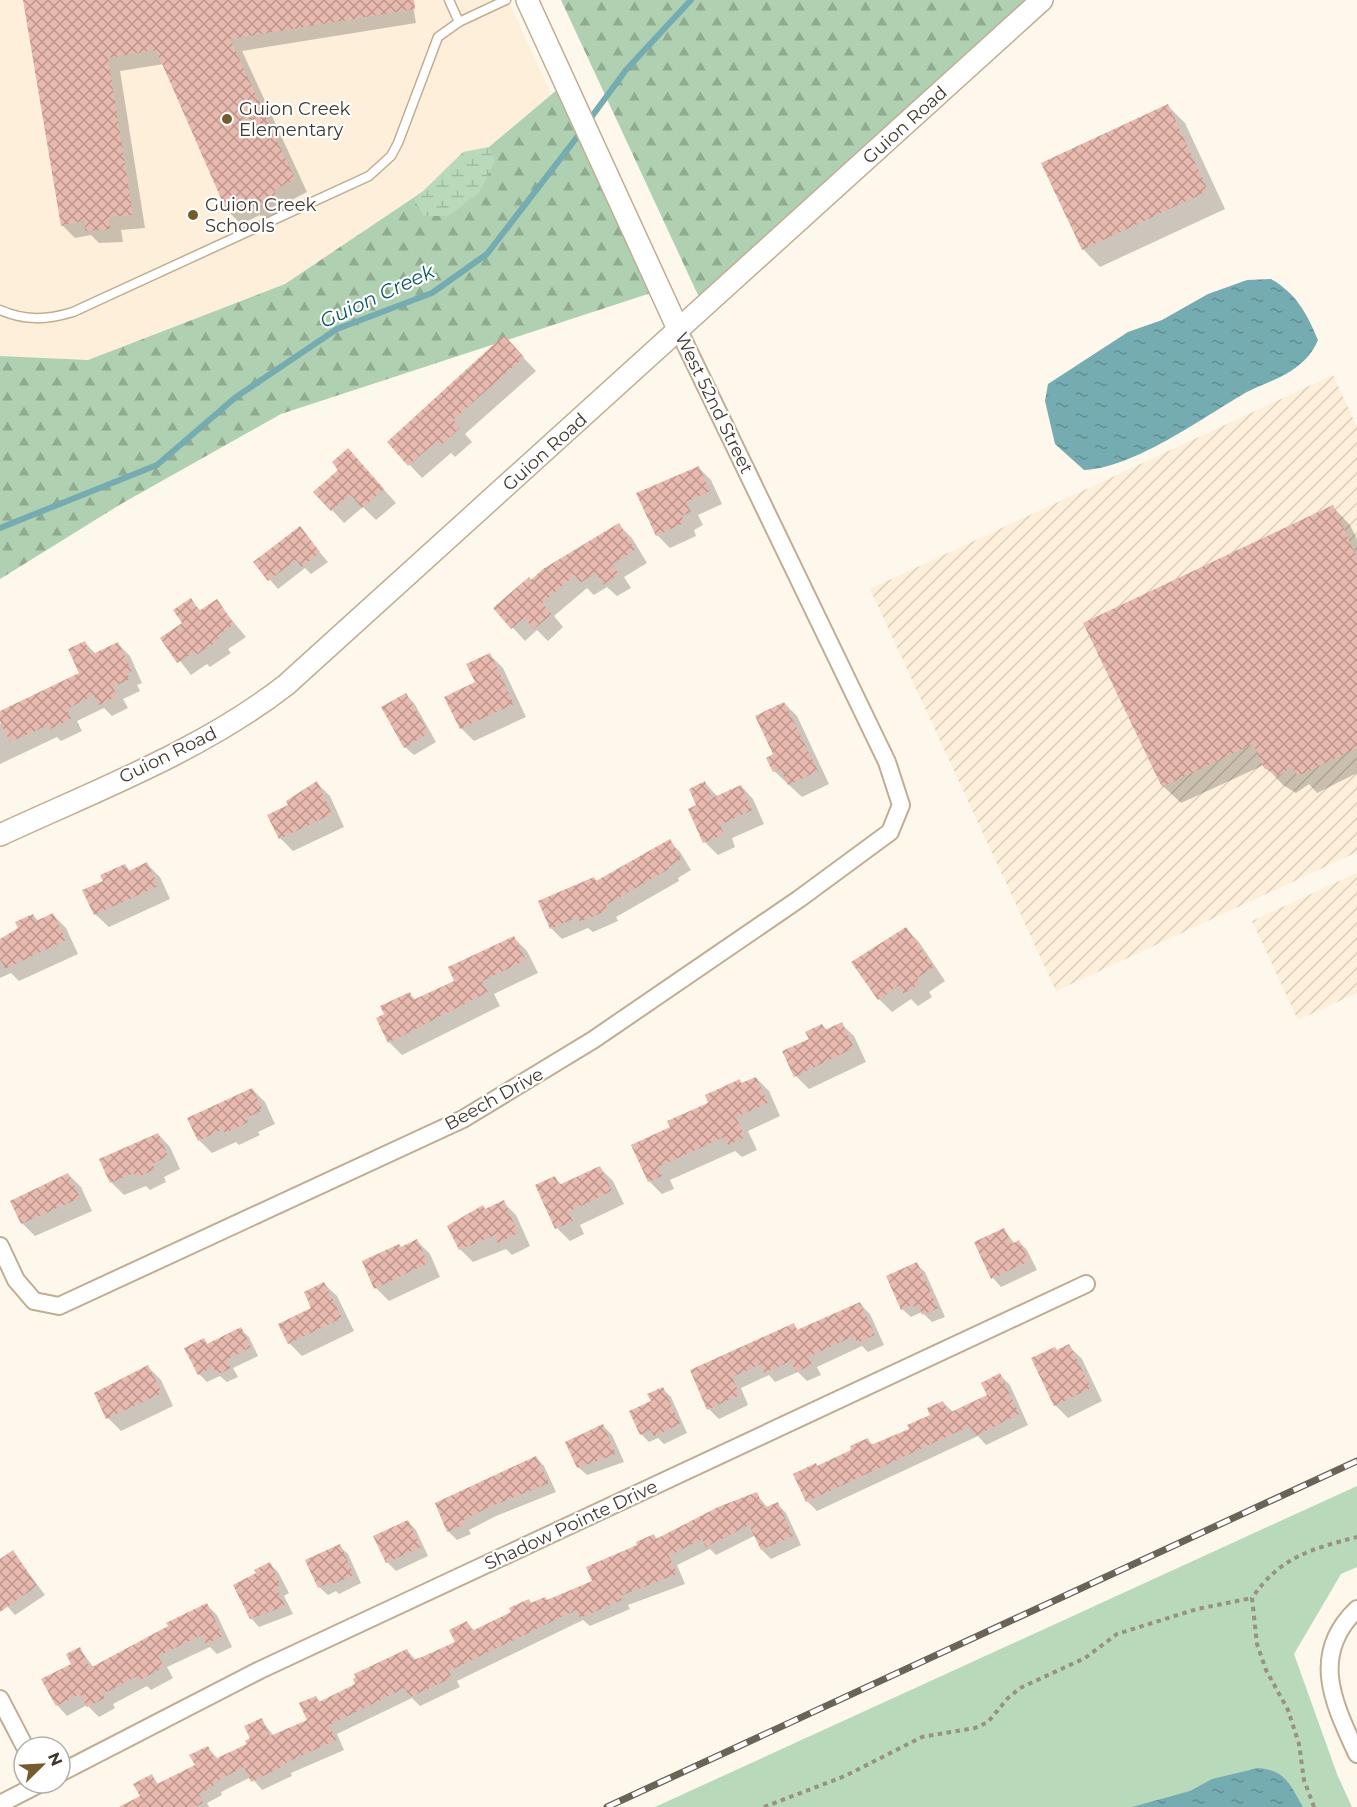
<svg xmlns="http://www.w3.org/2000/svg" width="1357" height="1807" font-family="Montserrat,sans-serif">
	<defs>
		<pattern id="industrial-furrows" width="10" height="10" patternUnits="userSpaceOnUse" patternTransform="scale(1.5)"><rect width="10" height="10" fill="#fdefda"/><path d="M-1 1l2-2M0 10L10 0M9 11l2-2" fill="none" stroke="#dacebb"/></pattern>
		<pattern id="forest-firs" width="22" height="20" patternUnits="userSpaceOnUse" patternTransform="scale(1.5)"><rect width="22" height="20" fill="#afd1b1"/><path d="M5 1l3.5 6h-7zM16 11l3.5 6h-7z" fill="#90ab90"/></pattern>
		<pattern id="wetland-marsh" width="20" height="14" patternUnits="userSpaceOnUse" patternTransform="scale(1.5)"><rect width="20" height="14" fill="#b8daba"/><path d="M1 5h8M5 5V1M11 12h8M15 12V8" fill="none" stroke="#9fbca0"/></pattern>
		<pattern id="water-ripples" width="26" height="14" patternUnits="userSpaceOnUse" patternTransform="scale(1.5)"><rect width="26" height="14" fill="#75acb1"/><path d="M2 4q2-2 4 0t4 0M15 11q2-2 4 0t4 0" fill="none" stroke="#618d90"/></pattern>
		<pattern id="building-cross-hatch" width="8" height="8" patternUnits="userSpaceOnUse" patternTransform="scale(1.5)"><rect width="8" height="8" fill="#e8b9ae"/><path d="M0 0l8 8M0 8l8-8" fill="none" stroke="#bd978e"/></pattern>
	</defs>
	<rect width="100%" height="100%" fill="#fef7eb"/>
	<polygon fill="#fdefda" points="0,0 508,0 551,94 489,147 285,284 87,360 0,356"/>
	<g fill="url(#industrial-furrows)">
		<polygon points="1333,375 1357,427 1357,852 1056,991 870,589"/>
		<polygon points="1357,873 1357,993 1298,1020 1252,921"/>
	</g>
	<polygon fill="#b8daba" points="1357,1486 1357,1567 1341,1574 1294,1654 1337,1774 1352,1807 655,1807"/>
	<g fill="url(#forest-firs)">
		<polygon points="561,0 1046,0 704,308"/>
		<polygon points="565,83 660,290 281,414 121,504 0,579 0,356 88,360 285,284 489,147"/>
	</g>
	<polygon fill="url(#wetland-marsh)" points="489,147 495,161 479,193 448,216 424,216 414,200 463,152"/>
	<g fill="url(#water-ripples)">
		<path d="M 1271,279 C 1297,294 1307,314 1318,340 C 1312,354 1304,362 1291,371 C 1277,380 1260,385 1245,393 C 1202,418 1134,468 1084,470 L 1055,444 L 1045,401 L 1048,384 L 1128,332 L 1162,320 L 1208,294 L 1247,280 Z"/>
		<path d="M 1258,1768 C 1286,1770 1290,1785 1303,1807 L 1132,1807 L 1190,1791 L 1212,1779 Z"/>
	</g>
	<g fill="#0003">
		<polygon points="25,0 412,0 416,23 242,51 307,192 286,203 290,212 268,222 260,215 241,224 228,211 164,64 120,71 145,228 121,230 123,242 99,243 91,235 75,238 62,225"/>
		<polygon points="1168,106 1185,123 1225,209 1100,267 1083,249"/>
		<polygon points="516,350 536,371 465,434 472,442 455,457 451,453 422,478 389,442"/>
		<polygon points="360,463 396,503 376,520 363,507 344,523 332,510"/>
		<polygon points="698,467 711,480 722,504 698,515 703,525 694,530 696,536 670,548 657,535"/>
		<polygon points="1333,507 1350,525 1357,539 1357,773 1317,793 1309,784 1296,793 1283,785 1264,765 1181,803 1163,786"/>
		<polygon points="619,525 632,538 647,563 624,577 631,588 617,596 607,587 594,595 587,588 554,616 563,627 548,641 537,630 525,641 495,608"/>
		<polygon points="299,528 328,562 311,574 305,568 278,589 255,562"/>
		<polygon points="191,600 201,611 216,601 246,637 228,649 231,653 210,667 207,664 191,675 162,638 184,623"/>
		<polygon points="85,643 96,654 118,644 130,656 142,683 137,685 140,691 123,699 128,708 112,716 104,708 77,721 82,731 61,741 57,737 0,764 0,724 3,722 0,713 81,674"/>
		<polygon points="490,655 503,668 526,717 474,741 461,728"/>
		<polygon points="406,695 414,703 436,742 414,755 405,747"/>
		<polygon points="784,703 797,716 829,784 802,797 774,771 768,759 775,755"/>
		<polygon points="317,783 330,796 344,827 293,851 280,838 290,806 302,794 301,791"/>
		<polygon points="705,783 718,797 741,786 753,799 764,824 732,838 735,847 718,855 705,842 690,810 698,806"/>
		<polygon points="669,841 680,852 691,870 678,878 679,881 616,917 618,921 593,932 588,928 562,939 551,928 594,878 597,882"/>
		<polygon points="147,864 160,877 170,899 109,927 96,915 85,891 105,882 125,866 131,872"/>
		<polygon points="33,915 38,921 53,915 66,928 78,954 19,981 11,973 0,978 0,941 14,934"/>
		<polygon points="906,929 919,942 945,981 929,992 932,997 918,1006 911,999 892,1012 879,999"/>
		<polygon points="514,938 527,951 538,973 494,994 500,1006 402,1055 389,1042 386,1015 409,994 416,1000 456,981"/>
		<polygon points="841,1024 854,1036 866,1062 809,1089 796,1076 784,1052 811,1040 822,1025 827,1030"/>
		<polygon points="756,1078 769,1091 780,1116 748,1131 757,1150 742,1157 735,1151 670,1180 674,1189 662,1194 649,1181 672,1128 739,1081 742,1084"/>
		<polygon points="252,1089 265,1102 275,1124 258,1132 260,1135 239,1145 236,1142 212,1153 199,1140"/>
		<polygon points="158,1134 170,1147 180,1169 164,1177 166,1182 150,1190 146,1186 124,1195 111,1182 101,1160"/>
		<polygon points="600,1168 613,1181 624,1204 580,1225 584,1234 570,1241 557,1228 537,1186 555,1178 562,1185"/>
		<polygon points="68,1174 81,1187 92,1211 35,1236 22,1223"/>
		<polygon points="503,1202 516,1215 530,1246 512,1255 506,1249 473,1262 460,1249"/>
		<polygon points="1004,1230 1015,1244 1019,1242 1027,1250 1037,1270 1001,1287 993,1278"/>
		<polygon points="417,1241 430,1254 440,1277 389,1301 376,1288 402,1248"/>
		<polygon points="916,1264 925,1272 945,1317 932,1322 922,1312 911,1317 902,1309"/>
		<polygon points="324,1284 337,1296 354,1331 302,1356 289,1343 313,1308"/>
		<polygon points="860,1304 870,1314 884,1345 868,1352 862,1346 817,1367 821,1375 807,1381 798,1372 775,1382 769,1375 741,1388 748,1405 719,1419 709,1409 692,1371 793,1325 799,1331"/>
		<polygon points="240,1329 249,1337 258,1356 233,1368 238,1377 227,1382 220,1376 207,1382 199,1374 204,1340 208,1345"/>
		<polygon points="1069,1346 1082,1359 1102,1401 1068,1418 1055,1405 1058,1351"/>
		<polygon points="148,1367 161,1380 173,1406 121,1431 108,1418 96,1394"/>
		<polygon points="1000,1375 1010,1385 1028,1425 986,1445 978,1436 817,1511 807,1501 818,1468 853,1451 868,1440 874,1446 911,1430 932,1415 943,1402 954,1413 989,1396"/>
		<polygon points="662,1388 671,1397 687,1433 664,1444 658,1438 649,1442 641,1434 653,1401"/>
		<polygon points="603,1426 612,1435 624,1462 587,1475 578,1467"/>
		<polygon points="536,1457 544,1466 556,1492 496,1516 469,1530 471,1534 457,1540 448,1531"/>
		<polygon points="756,1494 768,1508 777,1504 786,1513 801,1545 771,1559 762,1550 756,1535 716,1555 710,1549 677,1565 685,1584 628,1605 630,1609 590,1626 583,1620 457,1681 460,1687 420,1706 412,1698 337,1734 344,1750 291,1773 292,1776 262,1790 251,1777 221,1792 222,1795 207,1803 209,1807 123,1807 142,1797 151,1776 159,1785 197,1766 208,1748 218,1759 249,1745 261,1720 274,1736 309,1721 316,1698 321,1702 357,1685 407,1651 416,1660 457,1643 467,1623 475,1631 513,1613 529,1601 533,1604 548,1602 594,1581 654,1536 658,1540"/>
		<polygon points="408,1522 416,1530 428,1556 396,1571 387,1562"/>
		<polygon points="339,1546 348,1554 361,1583 339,1594 336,1591 328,1595 319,1587"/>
		<polygon points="13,1552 45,1595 15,1615 0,1598 0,1561"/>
		<polygon points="270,1564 278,1572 289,1593 284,1596 293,1614 259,1627 251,1618 258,1574"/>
		<polygon points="207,1605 217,1615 232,1647 217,1654 210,1647 167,1667 173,1678 151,1690 147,1686 113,1704 115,1708 99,1717 87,1705 67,1716 57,1705 80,1649 94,1668"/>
	</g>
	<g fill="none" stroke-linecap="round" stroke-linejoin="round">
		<g stroke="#75acb1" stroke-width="6">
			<polyline points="587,123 626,70 691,0"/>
			<polyline points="0,528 157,465 236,397 337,329 432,293 487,254 581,132"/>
		</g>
	</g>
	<g fill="url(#building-cross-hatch)">
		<polygon points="23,0 414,0 415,9 230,39 295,179 274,190 278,199 253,210 249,201 227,212 156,50 108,58 133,215 109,217 110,229 85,231 85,220 61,226"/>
		<polygon points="1168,104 1208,191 1082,250 1041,163"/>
		<polygon points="504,335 524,357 453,420 460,428 441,445 437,441 408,466 387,442"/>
		<polygon points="348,448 384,489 362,508 350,494 331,511 313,492 338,470 332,462"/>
		<polygon points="699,466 710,491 686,502 691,512 682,516 684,523 656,536 636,493"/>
		<polygon points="1333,505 1357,558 1357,748 1298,776 1292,767 1278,776 1264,768 1253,744 1162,787 1083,623"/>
		<polygon points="619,523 635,550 612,564 619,574 603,585 596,573 580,583 575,575 542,603 552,614 534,629 524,618 511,629 493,608 529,577 531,580 543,569"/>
		<polygon points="300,526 320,552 302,567 296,560 268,581 253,562"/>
		<polygon points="191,598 199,611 217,599 234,624 217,636 219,640 196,655 194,652 177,663 160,638 182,623 173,610"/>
		<polygon points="85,641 91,655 118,642 132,671 127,673 130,679 113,687 117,696 99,705 94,695 67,709 71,719 48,730 46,726 10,742 0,721 0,711 79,673 68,649"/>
		<polygon points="490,653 514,704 460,729 444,697 475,682 466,664"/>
		<polygon points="406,693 429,733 404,748 381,707"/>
		<polygon points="784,702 818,771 788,785 780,769 773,772 766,758 773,754 755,716"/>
		<polygon points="317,781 332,814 279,839 267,815 288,805 286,801"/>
		<polygon points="705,781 712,798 741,785 752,810 720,825 724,834 703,843 688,809 696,805 689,789"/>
		<polygon points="670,839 682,859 668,867 669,869 606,905 608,910 580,922 578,917 550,929 538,901 594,877 596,881"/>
		<polygon points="147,862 158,886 94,915 82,890 103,881 100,875 125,864 129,871"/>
		<polygon points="53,913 66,940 5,969 0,959 0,939 18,928 15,922 33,914 36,921"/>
		<polygon points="906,927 934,967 917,978 920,983 904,994 898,986 878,1000 851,962"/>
		<polygon points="514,936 526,960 482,981 488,992 388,1043 376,1018 384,1014 380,1006 410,992 413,1000 454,981 448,967"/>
		<polygon points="842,1022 854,1048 794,1077 782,1051 809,1039 805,1032 822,1024 825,1030"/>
		<polygon points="756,1077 768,1103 736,1117 745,1137 728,1145 724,1137 658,1167 662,1176 648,1182 631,1145 670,1127 667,1121 708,1103 705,1095 740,1079 741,1083"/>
		<polygon points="252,1088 263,1110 246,1118 248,1122 225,1133 223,1129 198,1141 187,1118"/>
		<polygon points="158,1133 168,1156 152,1164 155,1169 136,1178 134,1173 110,1183 99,1159"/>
		<polygon points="600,1166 612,1191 568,1212 573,1221 555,1229 535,1185 555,1176 559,1185"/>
		<polygon points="68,1173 80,1198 21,1224 10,1201"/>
		<polygon points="504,1200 518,1233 498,1243 495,1235 459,1250 447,1226 483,1205 485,1209"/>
		<polygon points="1004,1228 1012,1244 1019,1240 1029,1261 991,1279 974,1242"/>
		<polygon points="417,1239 428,1263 374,1289 362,1261 399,1244 401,1247"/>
		<polygon points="917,1262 938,1308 922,1315 919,1306 915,1308 913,1304 901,1310 886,1276"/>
		<polygon points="324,1282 342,1318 288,1344 278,1324 311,1308 304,1292"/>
		<polygon points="860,1302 875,1335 857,1343 854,1336 808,1357 812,1365 796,1372 791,1361 764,1373 761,1364 732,1377 740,1395 707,1410 690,1370 794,1323 797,1330"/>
		<polygon points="241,1327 251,1347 226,1360 231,1368 217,1375 213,1367 198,1375 184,1348 204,1338 207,1344"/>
		<polygon points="1069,1344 1091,1388 1054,1406 1031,1358 1055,1347 1057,1350"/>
		<polygon points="148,1365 162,1393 106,1419 94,1393"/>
		<polygon points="1000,1373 1019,1414 975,1436 970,1426 806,1502 793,1474 816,1463 817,1466 851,1450 850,1446 868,1438 871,1445 909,1429 907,1425 930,1415 927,1408 943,1401 949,1413 987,1395 981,1383"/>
		<polygon points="663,1387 680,1424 654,1436 651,1430 640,1435 629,1411 651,1401 647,1394"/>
		<polygon points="603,1424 616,1454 577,1468 565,1442"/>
		<polygon points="536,1456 549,1483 487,1508 462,1521 464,1525 447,1532 435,1503"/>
		<polygon points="757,1492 764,1508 778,1502 793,1536 761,1550 749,1525 706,1547 702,1539 669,1556 677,1574 620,1596 622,1600 580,1618 576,1610 449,1671 452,1678 410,1697 405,1688 329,1725 336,1740 283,1764 284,1766 251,1782 244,1767 213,1783 214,1786 199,1794 203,1803 195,1807 119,1807 140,1796 133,1784 152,1774 157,1784 195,1765 189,1755 208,1746 215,1759 247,1744 245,1741 250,1738 244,1726 262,1718 270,1736 307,1720 299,1703 316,1696 319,1702 355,1684 353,1679 356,1677 354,1674 407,1649 413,1660 422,1657 455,1642 449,1630 467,1621 472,1631 511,1612 509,1608 529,1599 531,1603 545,1597 547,1600 592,1581 586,1567 637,1545 636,1542 654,1534 656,1539 718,1507"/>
		<polygon points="408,1520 421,1547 386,1563 373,1536"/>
		<polygon points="340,1544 354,1575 329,1586 328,1583 318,1588 305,1560"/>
		<polygon points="13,1550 37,1586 0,1612 0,1559"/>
		<polygon points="270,1562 281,1585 276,1587 285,1606 250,1619 233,1585 256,1573 254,1570"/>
		<polygon points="207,1603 223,1636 206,1644 202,1635 158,1656 164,1667 140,1680 137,1676 103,1694 105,1698 87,1707 80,1694 56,1706 41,1679 71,1664 66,1654 80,1647 90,1668 168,1626 166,1623"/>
	</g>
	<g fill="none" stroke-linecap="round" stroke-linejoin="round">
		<defs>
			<g id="service">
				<polyline points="449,0 459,22"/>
				<path d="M 0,310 C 25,321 47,320 73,312 L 369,176 L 391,156 L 398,143 L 438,37 L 459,22 L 506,0"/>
			</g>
			<g id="minor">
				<polyline points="0,1246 16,1280 34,1301 59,1306 463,1119 593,1040 799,899 890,832 901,805 887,762 679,331"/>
				<path d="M 1357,1609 C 1309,1655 1334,1704 1357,1754"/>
				<polyline points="0,1699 25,1747"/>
				<polyline points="60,1773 260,1670 1086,1284"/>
				<polyline points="0,1804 41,1783"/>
			</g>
			<g id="tertiary">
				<polyline points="527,0 679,331"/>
				<path d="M 0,835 C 97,790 201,751 286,685 L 1042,0"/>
			</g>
		</defs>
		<use href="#service" stroke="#c0ae93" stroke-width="11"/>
		<use href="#minor" stroke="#c0ae93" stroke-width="20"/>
		<use href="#tertiary" stroke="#c0ae93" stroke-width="24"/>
		<g stroke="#989186" stroke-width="4" stroke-dasharray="4.5 4.5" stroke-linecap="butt">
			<polyline points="764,1807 845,1776 922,1737 975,1728 988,1722 1008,1698 1020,1688 1085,1658 1117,1634 1197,1609 1252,1598"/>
			<path d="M 1314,1807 L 1304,1780 L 1299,1744 L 1288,1710 L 1266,1670 L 1257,1644 L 1252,1598 C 1280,1557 1311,1549 1357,1537"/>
		</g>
		<use href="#service" stroke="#fff" stroke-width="8"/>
		<use href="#minor" stroke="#fff" stroke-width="16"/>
		<use href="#tertiary" stroke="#fff" stroke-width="21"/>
		<defs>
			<polyline id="rail" points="607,1807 1357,1461"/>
		</defs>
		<use href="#rail" stroke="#6a6358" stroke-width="7"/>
		<use href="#rail" stroke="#fff" stroke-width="4.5" stroke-dasharray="14" stroke-linecap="butt"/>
	</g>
	<g fill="#755c2d" stroke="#fff" stroke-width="2">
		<circle cx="227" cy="119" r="6"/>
		<circle cx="193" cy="215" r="6"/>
	</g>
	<g text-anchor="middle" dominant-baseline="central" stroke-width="4.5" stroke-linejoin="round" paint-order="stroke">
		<g font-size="18" fill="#3f382d" stroke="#fff" text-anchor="start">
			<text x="239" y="109">Guion Creek<tspan x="239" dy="21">Elementary</tspan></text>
			<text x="205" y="205">Guion Creek<tspan x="205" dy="21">Schools</tspan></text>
		</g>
		<g font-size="18" fill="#3f382d" stroke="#fff">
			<text transform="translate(905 125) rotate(-42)">Guion Road</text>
			<text transform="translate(714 403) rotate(64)">West 52nd Street</text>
			<text transform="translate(545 452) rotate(-42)">Guion Road</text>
			<text transform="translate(168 755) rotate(-26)">Guion Road</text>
			<text transform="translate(494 1099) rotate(-29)">Beech Drive</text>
			<text transform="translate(571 1525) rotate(-25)">Shadow Pointe Drive</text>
		</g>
		<g font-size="20" font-style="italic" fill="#0d5c62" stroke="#fff">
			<text transform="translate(377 296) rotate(-25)">Guion Creek</text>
		</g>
	</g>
	<g transform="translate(42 1765) rotate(66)"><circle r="28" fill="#ffffff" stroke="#b2afab" stroke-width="1.5"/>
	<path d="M0-4.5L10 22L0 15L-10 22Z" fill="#755c2d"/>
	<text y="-9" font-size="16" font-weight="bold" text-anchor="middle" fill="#3f382d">N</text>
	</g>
</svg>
